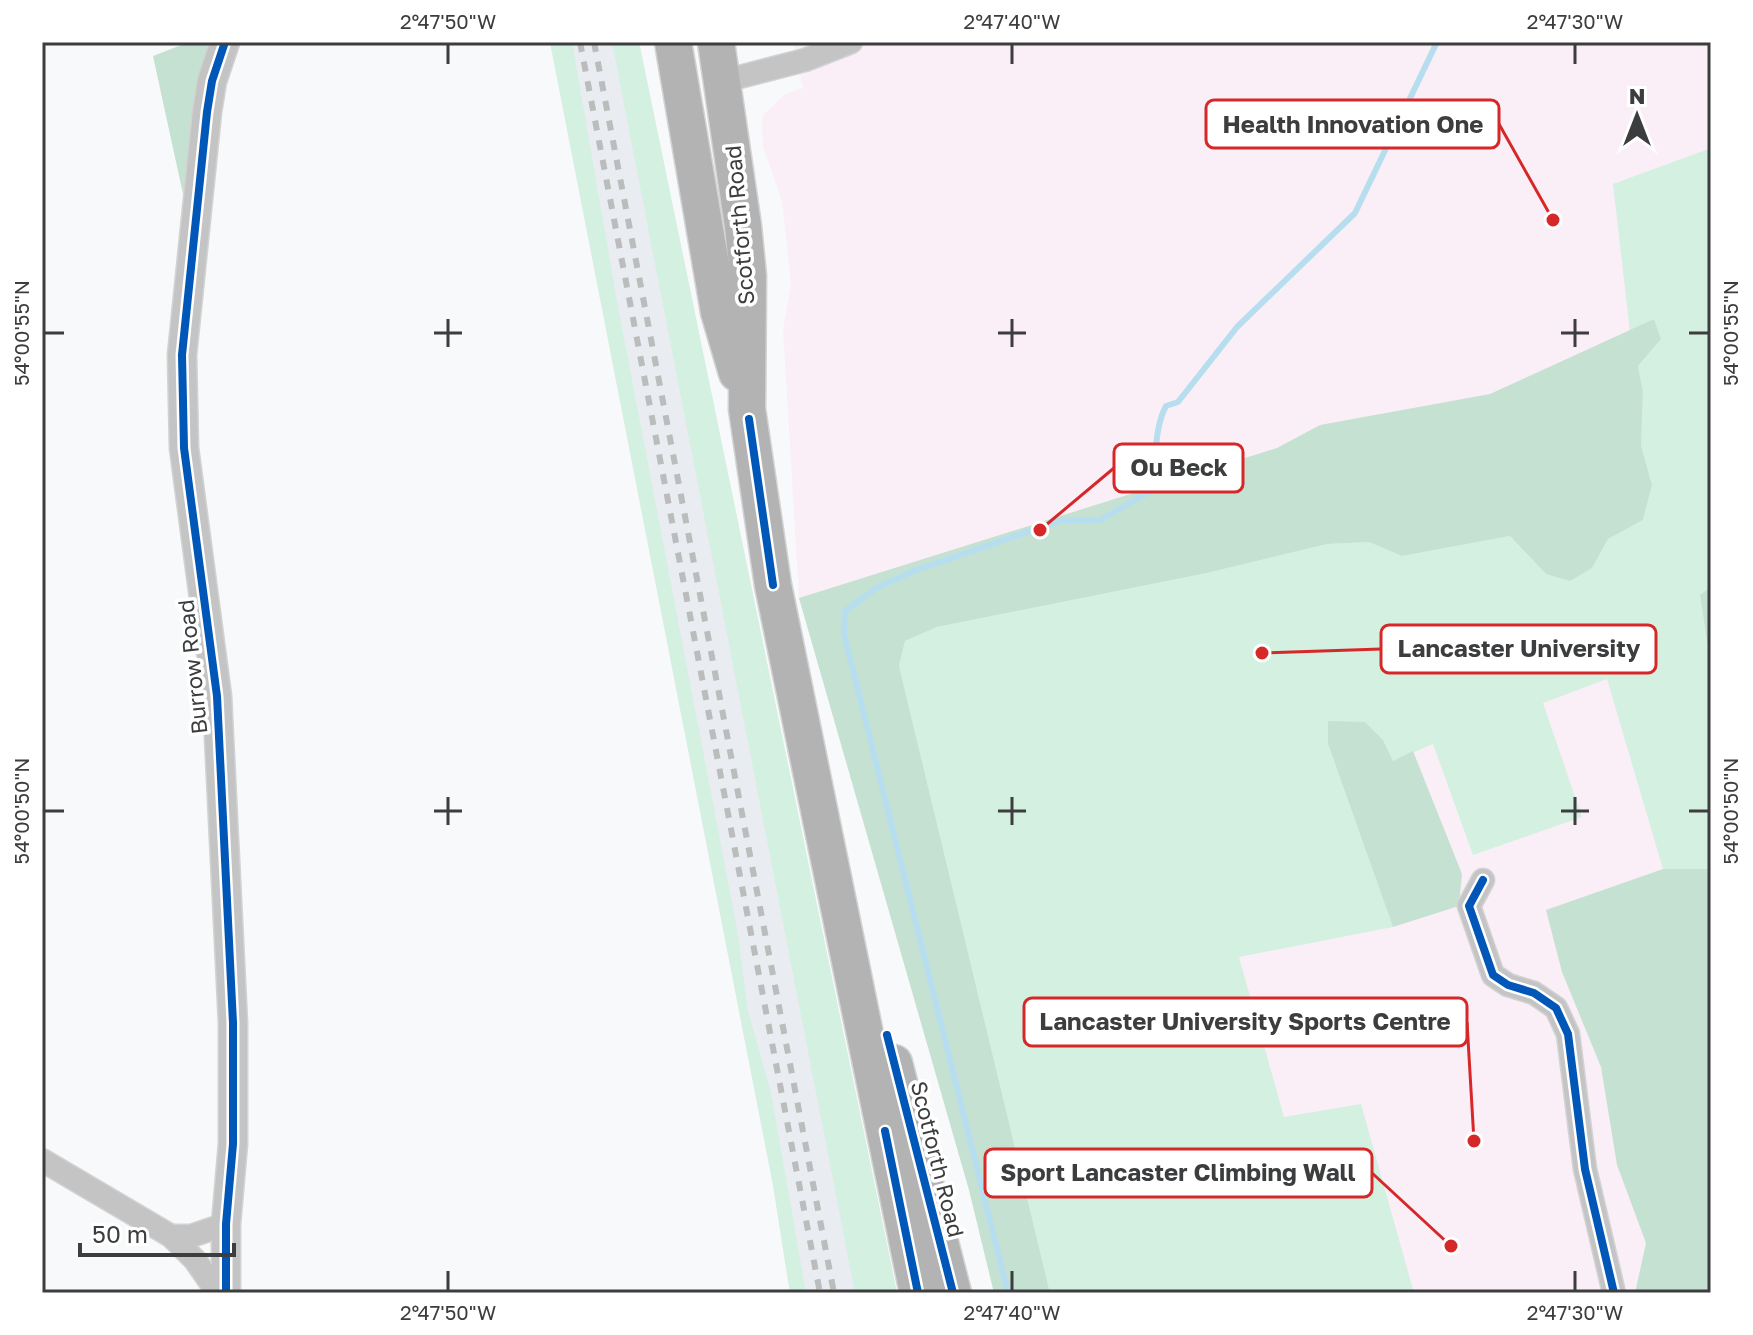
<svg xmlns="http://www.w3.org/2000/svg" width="1753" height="1335" font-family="'Golos Text',sans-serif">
	<rect width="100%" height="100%" fill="#f8f9fa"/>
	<polygon fill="#e9ecf1" points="550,42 639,42 897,1293 790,1293 773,1185"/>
	<polygon fill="#fbeff7" points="793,42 1711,42 1711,1293 994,1293 969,1190 799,598 783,329 791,285 782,201 763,147 762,127 763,115 785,94 803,88"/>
	<g fill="#d3f0e0">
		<polygon points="550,42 572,42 618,307 737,929 748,1011 771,1093 806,1293 790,1293 773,1185"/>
		<polygon points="612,42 639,42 897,1293 855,1293"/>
		<polygon points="1711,148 1711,586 1700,595 1711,668 1711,869 1663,869 1607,679 1543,703 1582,817 1473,855 1433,744 1393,761 1383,740 1329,721 1328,744 1393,927 1239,957 1284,1117 1361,1104 1414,1293 1050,1293 899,666 905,641 937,627 1207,573 1327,544 1369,542 1402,556 1510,536 1546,574 1591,569 1608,539 1643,520 1652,485 1641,445 1643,392 1638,366 1661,339 1654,319 1630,332 1613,184"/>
	</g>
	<g fill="#c5e1d2">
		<polygon points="189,42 215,42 191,136 183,194 153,56"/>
		<polygon points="1654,319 1661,339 1638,366 1643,392 1641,445 1652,485 1643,520 1608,539 1592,568 1570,581 1546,574 1510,536 1402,556 1369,542 1327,544 1207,573 937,627 905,641 899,666 1050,1293 994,1293 969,1190 799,598 1277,448 1320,425 1490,394"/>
		<polygon points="1711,586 1711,668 1700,595"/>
		<polygon points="1328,721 1365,722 1383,740 1393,761 1413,751 1462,874 1459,906 1393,927 1328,744"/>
		<polygon points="1663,869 1711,869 1711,1293 1635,1293 1646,1243 1617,1165 1601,1067 1562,972 1546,910"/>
	</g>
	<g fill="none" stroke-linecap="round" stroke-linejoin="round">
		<path stroke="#b6deef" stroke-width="6" d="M 1008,1293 L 844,634 L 845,611 L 876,588 L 914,571 L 1062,520 L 1100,520 L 1151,491 C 1157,464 1153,430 1166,406 L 1178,402 L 1237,327 L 1355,213 L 1437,42"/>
		<defs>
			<g id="minor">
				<polyline points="724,81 805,60 851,42"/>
				<polyline points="1483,880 1469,906 1493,975 1508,985 1534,993 1556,1008 1568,1034 1585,1169 1614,1293"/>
				<polyline points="42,1160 171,1236 195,1260 218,1293"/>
				<polyline points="171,1236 191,1236 226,1224"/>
			</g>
			<polyline id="tertiary" points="225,42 212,81 207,112 182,355 184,448 217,696 233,1023 233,1144 226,1224 226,1293"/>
			<g id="primary">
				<polyline points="673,42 719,312 737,373"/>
				<polyline points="716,42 743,226 748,276 747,409 773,585 918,1293"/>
				<polyline points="894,1063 953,1293"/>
			</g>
		</defs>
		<use href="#minor" stroke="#d2d3d4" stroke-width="25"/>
		<use href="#tertiary" stroke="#d2d3d4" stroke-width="31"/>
		<use href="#primary" stroke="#d2d3d4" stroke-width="39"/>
		<use href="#minor" stroke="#c5c4c4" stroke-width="22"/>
		<use href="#tertiary" stroke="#c5c4c4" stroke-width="28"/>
		<use href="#primary" stroke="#b3b3b3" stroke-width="36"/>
		<g stroke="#bbbcbc" stroke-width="6" stroke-dasharray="10 10" stroke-linecap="butt">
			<polyline points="580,42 820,1293"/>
			<polyline points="594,42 834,1293"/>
		</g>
		<defs>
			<g id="cycleway">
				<polyline points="225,42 212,81 207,112 182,355 184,448 217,696 233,1023 233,1144 226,1224 226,1293"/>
				<polyline points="749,419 773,585"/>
				<polyline points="1483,880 1469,906 1493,975 1508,985 1534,993 1556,1008 1568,1034 1585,1169 1614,1293"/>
				<polyline points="887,1035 953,1293"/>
				<polyline points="885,1131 918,1293"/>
			</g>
		</defs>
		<use href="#cycleway" stroke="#fff" stroke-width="13"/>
		<use href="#cycleway" stroke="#0057b8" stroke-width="8"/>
	</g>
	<path fill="none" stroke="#3c3d3e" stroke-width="3" d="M 448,44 L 448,64M 1012,44 L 1012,64M 1575,44 L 1575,64M 448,319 L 448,347M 1012,319 L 1012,347M 1575,319 L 1575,347M 44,333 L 64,333M 434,333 L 462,333M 998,333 L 1026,333M 1561,333 L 1589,333M 1689,333 L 1709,333M 448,797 L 448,825M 1012,797 L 1012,825M 1575,797 L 1575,825M 44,811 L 64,811M 434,811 L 462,811M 998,811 L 1026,811M 1561,811 L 1589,811M 1689,811 L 1709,811M 448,1271 L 448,1291M 1012,1271 L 1012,1291M 1575,1271 L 1575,1291"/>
	<g text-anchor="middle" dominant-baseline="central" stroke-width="7" stroke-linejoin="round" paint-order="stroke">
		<g font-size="22" fill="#3c3d3e" stroke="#fff">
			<text transform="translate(739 225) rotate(-95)">Scotforth Road</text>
			<text transform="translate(192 667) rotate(-96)">Burrow Road</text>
			<text transform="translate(938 1159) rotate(76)">Scotforth Road</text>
		</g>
	</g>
	<path fill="none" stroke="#d62828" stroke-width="3" d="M1553 220L1499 124M1040 530L1114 468M1262 653L1381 649M1474 1141L1467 1022M1451 1246L1372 1173"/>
	<g fill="#d62828" stroke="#fff" stroke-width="3">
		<circle cx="1553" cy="220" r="8"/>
		<circle cx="1040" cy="530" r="8"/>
		<circle cx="1262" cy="653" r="8"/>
		<circle cx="1474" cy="1141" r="8"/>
		<circle cx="1451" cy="1246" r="8"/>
	</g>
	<g fill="#fff" stroke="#d62828" stroke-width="3">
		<rect x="1206" y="100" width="293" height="48" rx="8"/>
		<rect x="1114" y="444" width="129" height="48" rx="8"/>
		<rect x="1381" y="625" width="275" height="48" rx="8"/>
		<rect x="1024" y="998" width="443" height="48" rx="8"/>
		<rect x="985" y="1149" width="387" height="48" rx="8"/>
	</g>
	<g font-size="24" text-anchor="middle" font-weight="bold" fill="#3c3d3e">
		<text x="1353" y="133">Health Innovation One</text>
		<text x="1179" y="476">Ou Beck</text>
		<text x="1519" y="657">Lancaster University</text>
		<text x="1245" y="1030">Lancaster University Sports Centre</text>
		<text x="1178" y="1181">Sport Lancaster Climbing Wall</text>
	</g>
	<rect width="1753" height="1335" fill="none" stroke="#ffffff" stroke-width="88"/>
	<g transform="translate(1637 116)" stroke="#ffffff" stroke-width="6" paint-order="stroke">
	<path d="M0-6L14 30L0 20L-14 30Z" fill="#3c3d3e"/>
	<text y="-12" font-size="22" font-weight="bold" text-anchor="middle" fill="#3c3d3e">N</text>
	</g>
	<path d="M80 1243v12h154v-12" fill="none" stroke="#3c3d3e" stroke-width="4"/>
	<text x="92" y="1243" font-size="24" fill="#3c3d3e" stroke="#ffffff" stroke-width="6" paint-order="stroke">50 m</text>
	<rect x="44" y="44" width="1665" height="1247" fill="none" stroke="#3c3d3e" stroke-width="3"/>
	<g font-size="20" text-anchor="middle" fill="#3c3d3e">
		<text x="448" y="29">2°47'50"W</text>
		<text x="1012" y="29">2°47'40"W</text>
		<text x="1575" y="29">2°47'30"W</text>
		<text transform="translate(22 333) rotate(-90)" y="7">54°00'55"N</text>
		<text transform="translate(1731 333) rotate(-90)" y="7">54°00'55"N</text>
		<text transform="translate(22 811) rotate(-90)" y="7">54°00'50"N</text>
		<text transform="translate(1731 811) rotate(-90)" y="7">54°00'50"N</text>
		<text x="448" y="1320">2°47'50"W</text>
		<text x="1012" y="1320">2°47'40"W</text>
		<text x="1575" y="1320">2°47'30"W</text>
	</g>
</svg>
